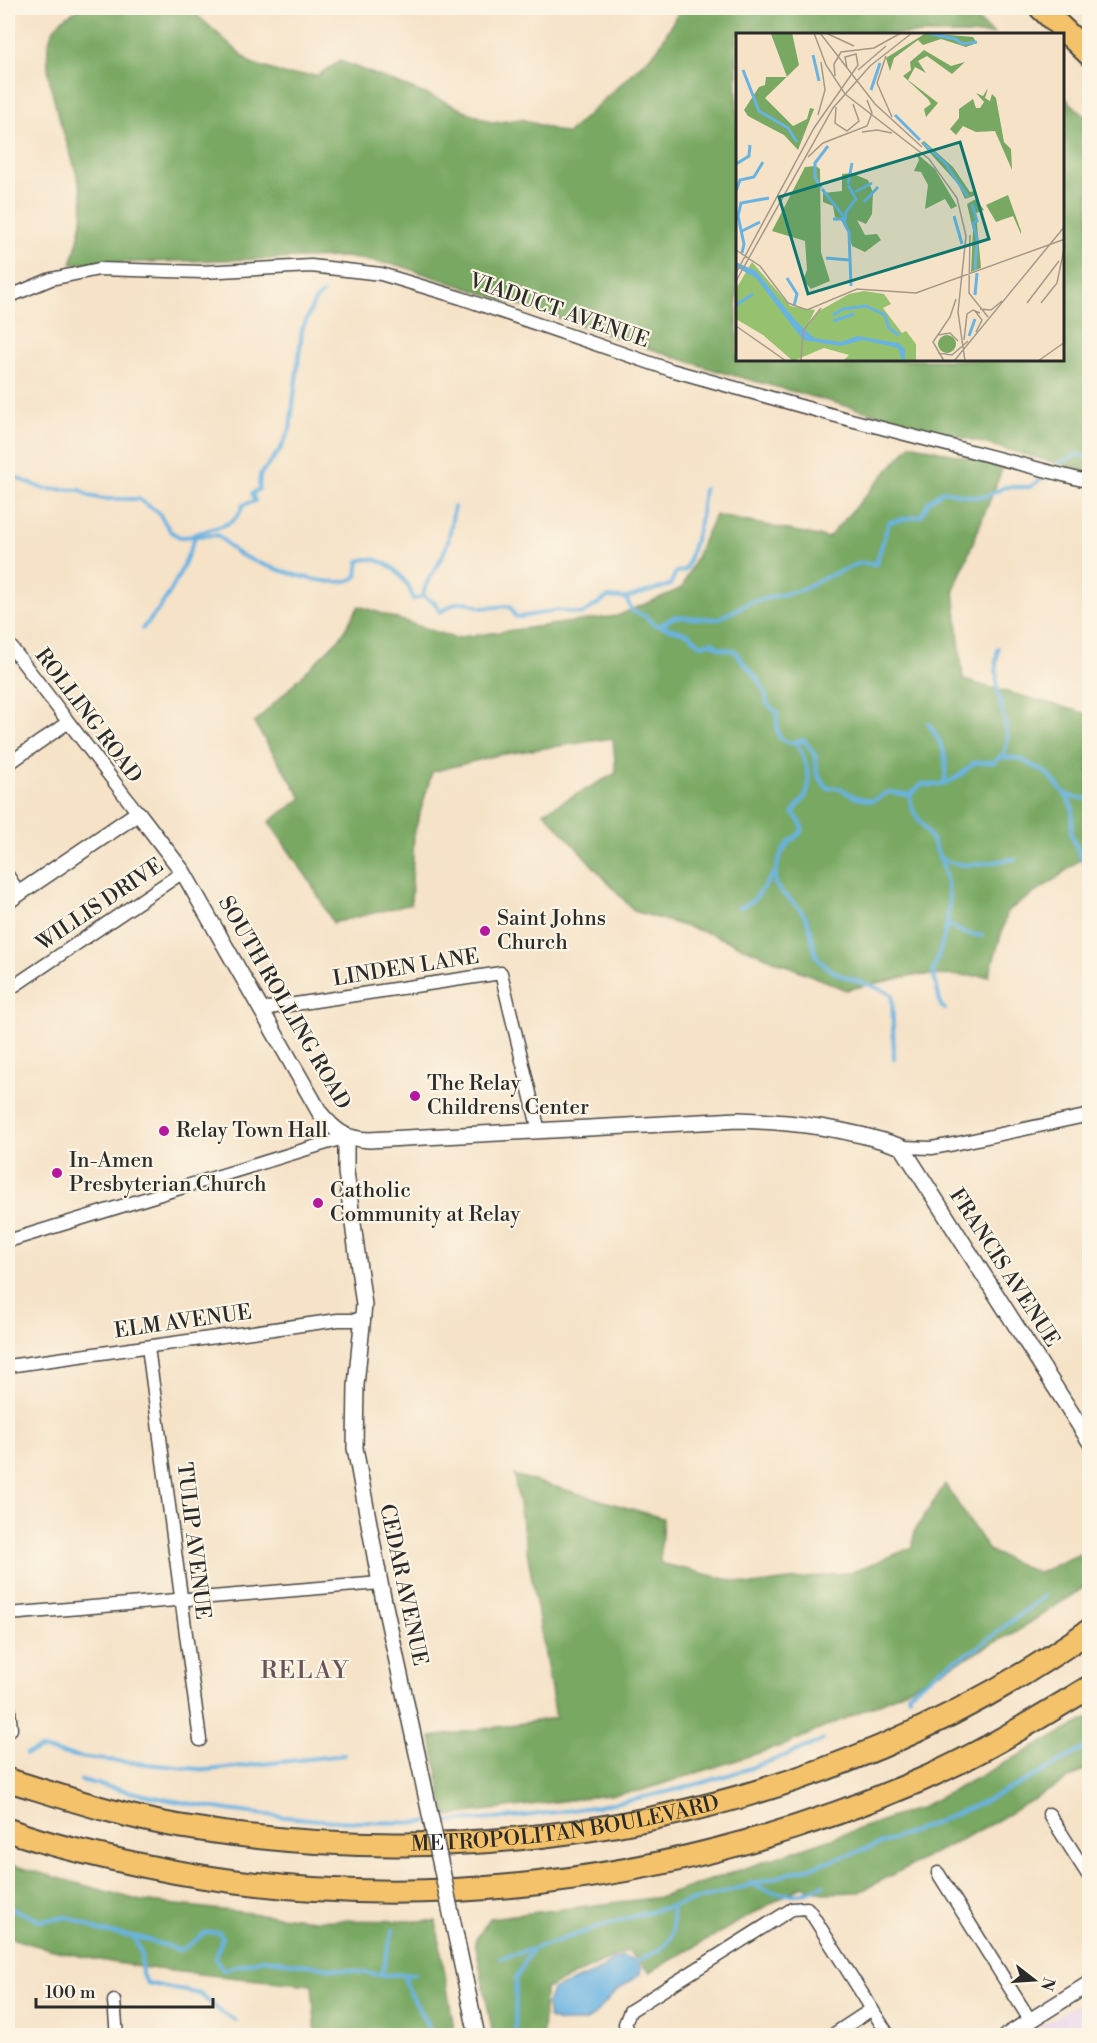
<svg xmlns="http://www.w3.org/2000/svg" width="1097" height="2043" font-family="'Libre Bodoni',serif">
	<rect width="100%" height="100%" fill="#fcf5e5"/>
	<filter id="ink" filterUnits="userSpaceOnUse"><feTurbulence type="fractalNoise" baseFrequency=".0167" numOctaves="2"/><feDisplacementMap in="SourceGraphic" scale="12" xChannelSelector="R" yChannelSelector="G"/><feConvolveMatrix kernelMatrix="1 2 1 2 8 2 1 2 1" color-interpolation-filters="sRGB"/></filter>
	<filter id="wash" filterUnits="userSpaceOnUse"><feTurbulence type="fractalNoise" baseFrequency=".008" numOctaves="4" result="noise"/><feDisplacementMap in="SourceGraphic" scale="24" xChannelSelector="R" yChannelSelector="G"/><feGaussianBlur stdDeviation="1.35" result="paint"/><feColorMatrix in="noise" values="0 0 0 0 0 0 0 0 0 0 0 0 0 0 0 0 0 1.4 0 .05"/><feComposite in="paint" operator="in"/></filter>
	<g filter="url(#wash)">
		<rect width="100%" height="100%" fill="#f5e2c7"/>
		<polygon fill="#e8d2ee" points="1089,1996 1089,2035 1027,2035"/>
		<g fill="#78a862" stroke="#526a46" stroke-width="1.5">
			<path d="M 80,8 L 189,8 L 251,63 L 287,75 L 318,75 L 340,61 L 441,100 L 493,123 L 521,119 L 567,134 L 657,50 L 681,8 L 965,8 L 994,34 L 737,34 L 737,360 L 1062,360 L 1063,96 L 1089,120 L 1089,472 L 714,370 L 401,266 L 345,257 L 71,264 C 78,242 85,220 82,196 C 77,158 26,57 58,24 C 63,17 73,13 80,8 Z"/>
			<polygon points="911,444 1003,467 954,590 963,680 1089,714 1089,852 1057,878 1008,911 989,976 914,975 846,990 711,934 634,911 544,812 616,773 613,738 498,755 432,772 414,834 411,904 333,923 311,883 269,822 302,798 254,723 340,638 359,606 454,638 617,616 682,588 715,515 828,538"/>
			<polygon points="514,1475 663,1518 660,1563 751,1585 852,1572 913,1547 914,1532 945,1484 989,1551 1038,1573 1089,1550 1089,1584 1020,1629 891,1698 787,1744 640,1791 445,1816 431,1737 556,1718"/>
			<polygon points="1089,1718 1089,1767 993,1823 859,1892 823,1893 802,1886 650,1972 627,1951 545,1989 543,2035 493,2035 475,1941 490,1918 661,1897 922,1807"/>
			<path d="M 8,1864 L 141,1901 L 315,1920 L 436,1921 L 455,2035 L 316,2035 L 312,1985 C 210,1975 105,1969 8,1937 Z"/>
		</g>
		<polygon fill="#69b3e2" stroke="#4a6f86" stroke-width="1.5" points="622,1957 636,1961 641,1969 640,1974 615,1992 593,2017 585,2022 559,2022 549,2018 547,2004 552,1990 597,1972 611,1961"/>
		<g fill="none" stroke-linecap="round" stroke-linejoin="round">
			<g stroke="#69b3e2" stroke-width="4">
				<polyline points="1059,463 1079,454 1090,460"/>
				<path d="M 8,474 L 44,489 L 81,490 L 89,496 L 104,499 L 138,499 L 158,512 L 171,532 L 180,537 L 217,535 C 225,540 230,549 239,554 C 259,565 340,594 357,576 L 359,561 C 383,552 410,579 413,600 L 423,596"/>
				<path d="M 193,535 C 211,527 236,529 243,505 L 255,501 L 252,494 L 259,489 L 260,475 L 280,450 L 290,429 L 302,330 L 314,302 L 322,294"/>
				<polyline points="423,596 435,603 440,612 456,603 467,602 482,608 510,606 515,616 520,617 558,610 582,614 608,597 626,598 670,585 676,572 684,571 687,567 700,523 704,489"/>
				<path d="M 423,596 C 425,581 433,575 439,562 C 449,546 451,526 454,507"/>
				<path d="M 626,598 L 632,611 L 645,616 L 653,624 L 689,634 L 701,645 L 712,642 L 719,648 L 735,651 C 747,670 766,681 767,704 L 777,712 L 777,729 L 780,739 L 790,743 L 804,740 L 816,757 L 817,774 L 827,788 L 839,788 L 855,797 L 872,801 L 889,792 L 910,795"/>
				<polyline points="661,625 674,617 718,619 750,602 802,590 824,578 860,563 876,564 889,522 921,516 929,501 943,491 974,497 987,496 1005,487 1030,487 1045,476"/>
				<path d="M 142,629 C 168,602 182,572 195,537"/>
				<path d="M 928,723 C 943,744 949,757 944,783"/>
				<path d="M 796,743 C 805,756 814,782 805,797 C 801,803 796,807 793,813 C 812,834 798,831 786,846 C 779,855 774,873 775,884 C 783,897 799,904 806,918 C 818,942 805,956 836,973 C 851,981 882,987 892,995 L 894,1059"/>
				<path d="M 1001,757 L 1022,759 C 1029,766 1035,766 1043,771 C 1065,786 1054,798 1090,799"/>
				<polyline points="1066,796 1073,809 1071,833 1081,858 1090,864"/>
				<path d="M 942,859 C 966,871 989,861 1015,859"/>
				<polyline points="739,908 754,900 775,872"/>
				<polyline points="948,925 964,933 982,936"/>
				<path d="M 945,1009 L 941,1006 L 933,971 C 952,918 958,888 929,835 C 921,820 910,813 910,795 L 922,784 C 943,788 959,779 973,763 L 995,762 L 1004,753 L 1008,738 L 997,686 L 996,662 L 998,648"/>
				<polyline points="909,1697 908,1694 941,1669 977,1648 1044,1596"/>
				<polyline points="26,1754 41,1749 86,1758 208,1770 344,1755"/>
				<path d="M 81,1780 C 194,1809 310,1826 427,1822"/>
				<path d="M 435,1822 C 566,1818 703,1793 823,1740"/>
				<path d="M 750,1883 C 775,1895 797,1900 823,1885"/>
				<polyline points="8,1907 41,1921 68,1917 103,1932 142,1938 178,1950 185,1948 205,1933 219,1932 222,1937 216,1959 223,1970 264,1959 381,1975 414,1974"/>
				<polyline points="134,1937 141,1953 142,1975 147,1983 200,1994 222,2013 236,2021"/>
				<path d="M 501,1958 C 541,1948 579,1933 618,1921 C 647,1912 677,1905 706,1897 C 838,1862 973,1818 1090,1744"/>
				<path d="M 636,1961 C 667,1948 678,1942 671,1906"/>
				<polyline points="381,1975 393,1930"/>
				<polyline points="407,1976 405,1979 406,1985 433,2036"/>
				<polyline points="515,2032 516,1979 531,1951"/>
			</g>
		</g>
	</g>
	<g filter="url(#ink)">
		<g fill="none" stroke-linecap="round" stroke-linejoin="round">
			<defs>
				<g id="minor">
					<polyline points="8,297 51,279 99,269 202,272 311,266 381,274 461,298 671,370 847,419 1090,482"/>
					<polyline points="8,643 138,813"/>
					<polyline points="8,764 67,723"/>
					<polyline points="8,876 19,893"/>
					<polyline points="8,990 183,872"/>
					<polyline points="262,1009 501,973 539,1131"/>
					<polyline points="902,1147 932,1148 954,1144 1090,1115"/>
					<polyline points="8,1241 346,1137"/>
					<polyline points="148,1347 200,1740"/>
					<polyline points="8,1366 338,1320 364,1320"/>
					<polyline points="8,1614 380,1583"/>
					<polyline points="8,1700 11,1729"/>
					<polyline points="1049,1814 1090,1878"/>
					<polyline points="938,1873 1030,2020"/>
					<polyline points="114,2001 117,2036"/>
					<polyline points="631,2036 625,2024 630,2011 792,1909 807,1908 811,1913 889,2036"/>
					<polyline points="831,2036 872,2009"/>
				</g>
				<g id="tertiary">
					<path d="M 8,901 L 138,813 L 183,872 L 320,1113 C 335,1131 345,1139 369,1140 L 738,1120 C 795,1122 847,1128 902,1147 L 1090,1442"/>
					<polyline points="346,1137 346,1172 364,1305 356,1385 355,1448 380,1583 420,1767"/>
					<polyline points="456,1937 477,2036"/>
					<polyline points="1006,2036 1090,1983"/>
				</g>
				<g id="motorway">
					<polyline points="1041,8 1090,55"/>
					<path id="s1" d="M 8,1780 C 64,1797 120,1816 178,1826 C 492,1880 828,1816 1090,1630"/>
					<path d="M 8,1830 C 52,1846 99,1856 145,1866 C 406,1921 676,1885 921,1780 C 980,1754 1035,1720 1090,1687"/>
				</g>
			</defs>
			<use href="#minor" stroke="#494642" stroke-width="15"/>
			<use href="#tertiary" stroke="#494642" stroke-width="18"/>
			<use href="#motorway" stroke="#494642" stroke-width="26"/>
			<use href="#minor" stroke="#fff" stroke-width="12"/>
			<use href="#tertiary" stroke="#fff" stroke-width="15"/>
			<use href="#motorway" stroke="#f3c26a" stroke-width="22"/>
			<defs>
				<polyline id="tertiary-bridge" points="420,1767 456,1937"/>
			</defs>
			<use href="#tertiary-bridge" stroke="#494642" stroke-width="18" stroke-linecap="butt"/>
			<use href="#tertiary-bridge" stroke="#fff" stroke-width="15"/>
		</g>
	</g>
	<g fill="#b5179e" stroke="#fcf5e5" stroke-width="2">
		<circle cx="485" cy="931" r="6"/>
		<circle cx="415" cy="1096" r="6"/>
		<circle cx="164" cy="1131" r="6"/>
		<circle cx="57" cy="1173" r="6"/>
		<circle cx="318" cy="1203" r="6"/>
	</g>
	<g text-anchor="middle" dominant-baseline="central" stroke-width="4.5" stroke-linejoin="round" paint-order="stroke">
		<g font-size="21" fill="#2b2b2b" stroke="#fcf5e5">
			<text transform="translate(559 311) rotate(19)">VIADUCT AVENUE</text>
			<text transform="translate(88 716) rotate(53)">ROLLING ROAD</text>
			<text transform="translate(100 905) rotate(-34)">WILLIS DRIVE</text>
			<text transform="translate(406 968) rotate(-9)">LINDEN LANE</text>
			<text transform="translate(284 1003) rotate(60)">SOUTH ROLLING ROAD</text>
			<text transform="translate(1004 1268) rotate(57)">FRANCIS AVENUE</text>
			<text transform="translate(183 1322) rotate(-8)">ELM AVENUE</text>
			<text transform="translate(193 1541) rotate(83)">TULIP AVENUE</text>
			<text transform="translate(403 1585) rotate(78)">CEDAR AVENUE</text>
			<text stroke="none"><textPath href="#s1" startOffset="566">METROPOLITAN BOULEVARD</textPath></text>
		</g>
		<g font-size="21" fill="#2b2b2b" stroke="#fcf5e5" text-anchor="start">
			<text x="497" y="919">Saint Johns<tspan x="497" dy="24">Church</tspan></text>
			<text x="427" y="1084">The Relay<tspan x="427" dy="24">Childrens Center</tspan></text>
			<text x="176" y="1131">Relay Town Hall</text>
			<text x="69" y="1161">In-Amen<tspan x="69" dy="24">Presbyterian Church</tspan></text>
			<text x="330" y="1191">Catholic<tspan x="330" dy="24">Community at Relay</tspan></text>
		</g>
		<g font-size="24" letter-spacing="1.5" fill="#6a545b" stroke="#fcf5e5">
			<text x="305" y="1671">RELAY</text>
		</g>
	</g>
	<g transform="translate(736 33)">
		<rect width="328" height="328" fill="#f5e2c7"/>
		<path d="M 16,229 L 54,273 L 79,277 L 71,294 L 83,278 L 113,261 L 128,258 L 148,261 L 155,271 L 147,275 L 166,300 L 170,298 L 180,311 L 180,328 L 107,328 L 113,322 L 88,315 L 57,328 L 27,302 L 0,286 L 0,256 Z" fill="#96c270"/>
		<path d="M 56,0 L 63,32 L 29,65 L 57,93 L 71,86 L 74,75 L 78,76 L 62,117 L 48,102 L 12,83 L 8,77 L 23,54 L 29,52 L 30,44 L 51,44 L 35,1 ZM 190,0 L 237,4 L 241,10 L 230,14 L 205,6 L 187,12 L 182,7 L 158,25 L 154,38 L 150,25 ZM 188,17 L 215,33 L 229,29 L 216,41 L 191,23 L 182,28 L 190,40 L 179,34 L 172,47 L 202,70 L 190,84 L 188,76 L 195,71 L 192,66 L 167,43 L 175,37 L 174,29 ZM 252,55 L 249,65 L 254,68 L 256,61 L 260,65 L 268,109 L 275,116 L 276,137 L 259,98 L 240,99 L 227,93 L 220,102 L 214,96 L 223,85 L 223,76 L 237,66 L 240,75 L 244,75 L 248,69 L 240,60 L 247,63 ZM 188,108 L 217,134 L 234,159 L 239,158 L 240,162 L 229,166 L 222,151 L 185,110 ZM 179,119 L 199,136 L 221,173 L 215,176 L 209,166 L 189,176 L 192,152 L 185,139 L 178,138 L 183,127 ZM 80,133 L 84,136 L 85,219 L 94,248 L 75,256 L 67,247 L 71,237 L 69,208 L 36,198 L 69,134 ZM 115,140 L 132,147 L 137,160 L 136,181 L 130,191 L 121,187 L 129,202 L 141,201 L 145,207 L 129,219 L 116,213 L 110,190 L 99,184 L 97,173 L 87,169 L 87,160 L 106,158 L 106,141 ZM 272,162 L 285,198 L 285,201 L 277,183 L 260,189 L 250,172 ZM 240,166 L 248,177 L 240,180 L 245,235 L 235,239 L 237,197 L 231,171 ZM202 311a9 9 0 1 1 18 0a9 9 0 1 1-18 0Z" fill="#78a862"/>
		<path d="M 0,229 L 20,238 L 59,287 L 78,305 L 105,309 L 121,303 L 162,310 L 169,316 L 169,328 L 166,328 L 162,315 L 127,307 L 105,313 L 67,307 L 20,245 L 0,234 Z" fill="#69b3e2"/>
		<path fill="none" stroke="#69b3e2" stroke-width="3" d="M 191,0 L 219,6 L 227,11 L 241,9M 77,22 L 83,48M 7,37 L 23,78 L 52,95 L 61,109M 135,57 L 144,30M 159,82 L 184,107M 187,110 L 209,130 L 232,164M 0,131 L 13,123 L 14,112M 112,151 L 116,130M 85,155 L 79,144 L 79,130 L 92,113M 86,156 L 109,185M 0,158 L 4,147 L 18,144 L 27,129M 119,159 L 136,150M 128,169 L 142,154M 236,171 L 241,188 L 237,190 L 241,206 L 239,237M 218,183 L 226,211M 97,186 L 106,186 L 113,199 L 115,253M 109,189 L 110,179 L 120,166 L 112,152M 4,199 L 24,189M 6,220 L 8,211 L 2,183 L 5,170 L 33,165M 90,225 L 113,227M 51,245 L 61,261 L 58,273M 239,262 L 241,240M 0,272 L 17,261M 97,282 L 107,276 L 130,273 L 149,282 L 153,295 L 163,302M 97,288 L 118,281M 233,303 L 239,286"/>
		<path fill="none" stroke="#a49989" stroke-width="1.5" d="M 78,0 L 90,32 L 109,61 L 193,126 L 221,165 L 230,203 L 222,279 L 229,328M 84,0 L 139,71 L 186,114M 90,0 L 118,13M 150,23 L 141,50 L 156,84M 122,37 L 150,13M 99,43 L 98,31 L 105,19 L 138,15 L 165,0M 100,74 L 99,90 L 111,98 L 123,88 L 117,71M 82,82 L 89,57 L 85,29M 126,99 L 141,97 L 156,100M 72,124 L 87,110 L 131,93 L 136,80 L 131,67M 234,202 L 233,260 L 252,284M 0,217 L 24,233 L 52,270 L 71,277 L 121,256 L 180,260 L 329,206M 0,240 L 78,95 L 122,32 L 120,21 L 109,24 L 111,35M 0,248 L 97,75 L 134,33 L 176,0M 291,270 L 323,228M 305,270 L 321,250 L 329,211M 244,276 L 255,277 L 266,268M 239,278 L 246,287 L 240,299M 0,293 L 50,328M 202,302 L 214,300 L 222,308M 228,307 L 231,281 L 237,277 L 244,280M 202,320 L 216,322 L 232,308M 65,328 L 67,298 L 85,275M 208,328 L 197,309 L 214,284 L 220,266M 218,328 L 329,193M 302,328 L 329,309"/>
		<path fill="#0f766e" fill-opacity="0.15" stroke="#0f766e" stroke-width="3" d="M 224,109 L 253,206 L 72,261 L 43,164 Z"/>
		<rect width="328" height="328" fill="none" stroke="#2b2b2b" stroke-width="3"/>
	</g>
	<rect width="1097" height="2043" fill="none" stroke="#fcf5e5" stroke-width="30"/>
	<g transform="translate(1034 1980) rotate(107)" stroke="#fcf5e5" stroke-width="4.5" paint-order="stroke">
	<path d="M0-4.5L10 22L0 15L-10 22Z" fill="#2b2b2b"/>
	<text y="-9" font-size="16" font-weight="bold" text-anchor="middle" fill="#2b2b2b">N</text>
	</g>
	<path d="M36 1998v9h177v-9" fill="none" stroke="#2b2b2b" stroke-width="3"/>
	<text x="45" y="1998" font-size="18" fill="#2b2b2b" stroke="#fcf5e5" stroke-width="4.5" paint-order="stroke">100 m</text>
</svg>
